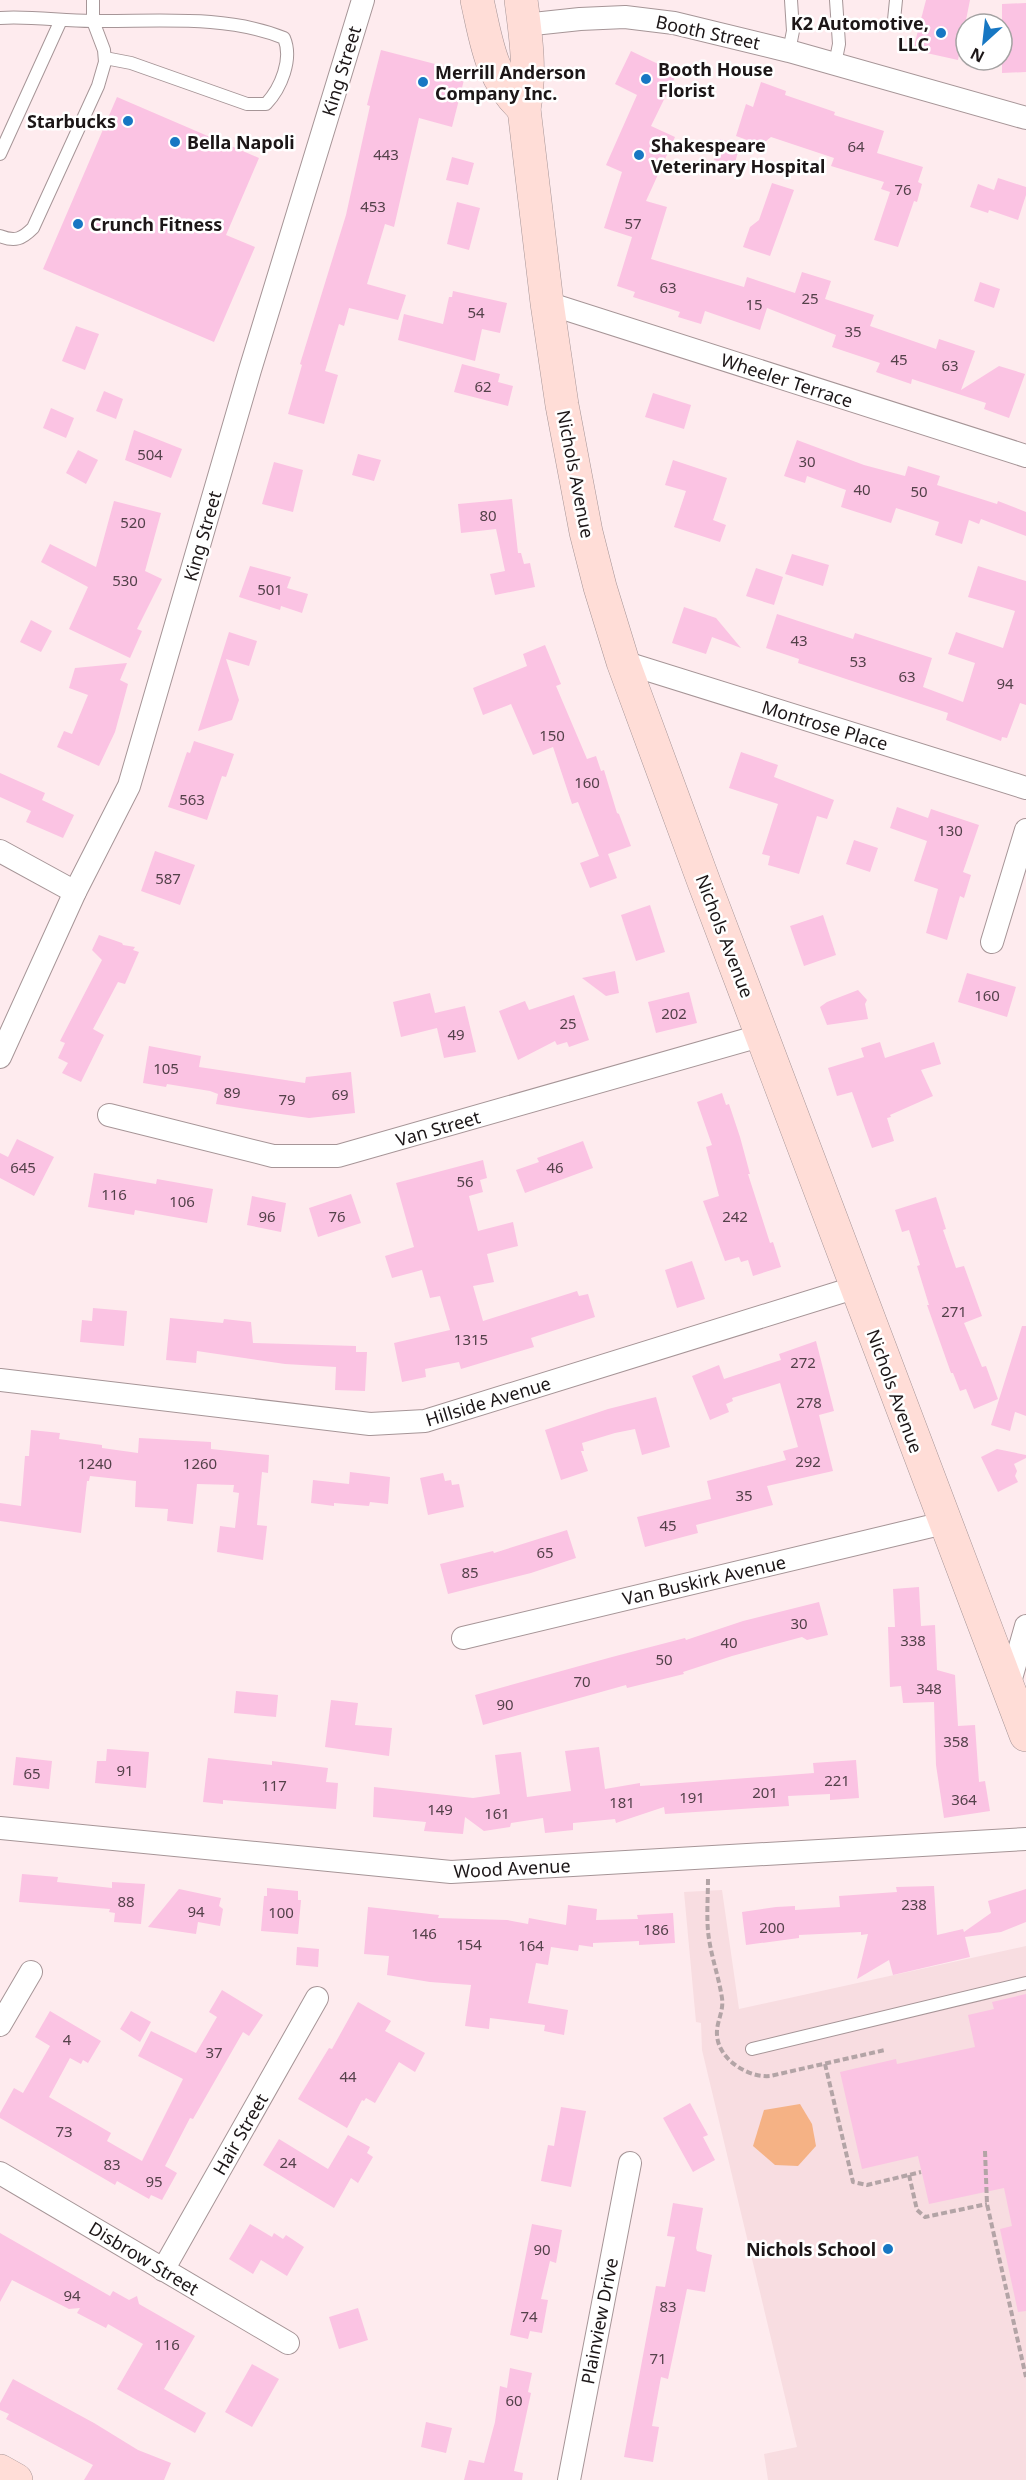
<svg xmlns="http://www.w3.org/2000/svg" width="1026" height="2480" font-family="'Noto Sans',sans-serif">
	<rect width="100%" height="100%" fill="#feebee"/>
	<polygon fill="#f8dde1" points="722,1890 739,2009 1026,1946 1026,2480 768,2480 764,2454 797,2447 702,2050 701,2023 696,2022 684,1892"/>
	<polygon fill="#f5b285" points="800,2104 812,2124 816,2146 798,2166 775,2165 753,2146 764,2110"/>
	<g fill="#fbc3e3">
		<polygon points="926,0 970,0 958,60 913,50"/>
		<polygon points="1026,3 1026,72 1002,73 1002,4"/>
		<polygon points="381,50 466,72 452,127 419,118 394,227 385,224 367,284 406,295 398,320 349,308 344,326 339,324 325,371 338,375 324,424 288,414 302,365 300,364 346,215 370,106 367,105"/>
		<polygon points="631,51 677,73 651,126 675,137 646,201 667,207 651,259 744,287 747,277 795,293 802,272 831,281 825,299 874,315 870,326 936,349 939,339 975,351 961,390 999,366 1025,374 1009,418 984,409 986,403 912,379 911,384 876,372 880,363 832,347 836,335 767,308 760,330 705,311 701,324 678,317 680,312 633,297 635,292 617,286 632,237 604,228 622,172 606,165 637,95 615,84"/>
		<polygon points="761,82 786,91 785,95 835,112 834,115 884,131 877,153 923,167 918,182 922,184 917,202 914,201 898,247 874,240 890,192 881,189 884,182 831,166 834,158 771,137 761,145 736,136 746,104 753,107"/>
		<polygon points="117,97 259,158 226,235 255,247 214,342 43,269"/>
		<polygon points="720,139 740,145 734,166 714,160"/>
		<polygon points="452,157 474,163 468,185 446,180"/>
		<polygon points="998,178 1026,187 1026,195 1018,220 989,210 988,213 970,207 978,184 994,190"/>
		<polygon points="772,183 794,190 770,256 743,247 750,227 759,220"/>
		<polygon points="457,202 480,208 469,250 447,244"/>
		<polygon points="980,282 1000,289 994,308 974,301"/>
		<polygon points="453,291 507,303 500,333 482,329 475,361 398,340 404,314 443,324 449,297 452,297"/>
		<polygon points="76,326 99,334 85,370 62,361"/>
		<polygon points="462,364 500,374 498,382 513,386 508,406 454,392"/>
		<polygon points="104,391 123,399 116,419 96,411"/>
		<polygon points="653,393 691,405 684,429 645,417"/>
		<polygon points="51,408 74,418 66,438 43,428"/>
		<polygon points="134,430 182,449 171,478 125,460"/>
		<polygon points="797,440 864,465 905,476 908,466 940,476 937,485 997,504 998,501 1026,512 1026,536 981,519 979,524 969,520 962,544 935,535 939,522 896,508 891,523 841,507 846,490 807,476 805,483 784,476"/>
		<polygon points="78,450 98,460 86,484 66,473"/>
		<polygon points="358,454 381,460 374,481 352,475"/>
		<polygon points="673,460 727,478 713,520 726,525 720,542 674,527 686,491 665,485"/>
		<polygon points="274,462 303,470 293,512 262,504"/>
		<polygon points="512,499 518,553 521,553 524,564 530,563 535,587 495,595 490,574 505,571 496,529 461,533 458,504"/>
		<polygon points="114,501 161,513 145,571 162,579 137,629 142,631 130,658 69,629 88,587 41,562 50,544 96,567"/>
		<polygon points="792,554 829,565 823,586 785,574"/>
		<polygon points="250,566 291,577 287,588 308,594 302,613 281,606 280,610 239,597"/>
		<polygon points="978,566 1026,581 1026,705 1020,703 1007,738 1002,737 1001,741 946,720 948,713 798,663 799,659 766,648 777,614 853,639 855,633 932,658 923,687 963,702 975,663 948,654 956,632 1003,648 1015,611 968,597"/>
		<polygon points="756,568 783,577 774,605 746,596"/>
		<polygon points="684,607 716,618 741,648 712,637 706,654 672,643"/>
		<polygon points="31,620 52,631 41,652 20,642"/>
		<polygon points="229,632 257,641 249,666 226,659 239,700 232,720 198,731"/>
		<polygon points="545,645 561,684 556,686 587,759 596,756 601,771 604,770 617,813 619,814 631,846 608,854 617,878 590,888 580,863 599,856 578,802 572,804 553,747 533,755 511,704 483,715 473,688 527,666 523,654"/>
		<polygon points="127,663 120,680 128,684 115,732 99,766 57,747 64,731 72,734 88,695 69,688 75,668"/>
		<polygon points="194,741 234,754 226,777 222,776 207,820 168,807 187,752 190,753"/>
		<polygon points="741,752 778,765 774,777 834,800 827,819 817,816 799,874 768,865 770,856 762,854 778,804 729,788"/>
		<polygon points="0,773 45,793 42,800 74,815 63,838 26,822 31,811 0,797"/>
		<polygon points="897,807 928,818 931,809 979,825 963,872 971,875 964,898 960,896 947,940 926,933 938,889 914,881 927,841 890,828"/>
		<polygon points="854,840 878,848 870,872 846,864"/>
		<polygon points="155,851 195,865 180,905 141,891"/>
		<polygon points="650,905 665,952 636,961 621,915"/>
		<polygon points="823,915 836,955 804,966 790,926"/>
		<polygon points="99,935 122,943 123,945 135,947 133,950 139,952 125,984 118,982 93,1029 104,1035 81,1082 62,1073 68,1063 58,1058 65,1043 60,1041 102,960 92,950"/>
		<polygon points="615,971 619,993 606,996 582,978"/>
		<polygon points="967,973 1016,987 1007,1017 958,1002"/>
		<polygon points="858,990 867,1000 865,1004 868,1019 827,1025 820,1007 827,1002"/>
		<polygon points="689,992 697,1023 656,1033 648,1002"/>
		<polygon points="430,993 435,1013 465,1006 476,1052 444,1058 437,1028 401,1037 393,1002"/>
		<polygon points="574,995 589,1040 569,1047 567,1042 557,1045 555,1041 518,1060 499,1011 525,1001 529,1010"/>
		<polygon points="880,1042 885,1058 934,1042 941,1064 921,1070 933,1096 890,1115 891,1117 887,1118 894,1141 872,1148 852,1092 837,1096 828,1068 864,1057 861,1048"/>
		<polygon points="149,1046 201,1056 199,1067 305,1083 306,1077 351,1072 355,1113 309,1118 246,1109 216,1104 218,1094 210,1091 167,1084 166,1087 143,1083"/>
		<polygon points="722,1093 726,1105 729,1104 740,1137 750,1174 748,1174 770,1243 773,1242 781,1267 753,1276 748,1260 741,1262 739,1257 725,1261 703,1201 719,1196 706,1147 712,1145 697,1102"/>
		<polygon points="17,1139 54,1157 34,1196 0,1178 0,1153 8,1157"/>
		<polygon points="583,1141 593,1168 525,1193 516,1170 539,1162 537,1158"/>
		<polygon points="483,1160 487,1178 480,1180 483,1192 469,1196 478,1231 513,1222 518,1246 487,1254 494,1282 473,1286 483,1321 577,1291 579,1296 588,1294 595,1317 531,1338 534,1347 461,1369 459,1362 425,1369 426,1377 402,1382 394,1343 450,1330 440,1296 430,1298 422,1270 392,1278 385,1256 414,1247 396,1183"/>
		<polygon points="94,1173 156,1184 157,1179 213,1189 207,1223 135,1210 134,1215 88,1207"/>
		<polygon points="351,1194 361,1223 318,1237 309,1208"/>
		<polygon points="252,1196 286,1203 281,1232 247,1225"/>
		<polygon points="936,1197 946,1229 943,1230 956,1268 964,1266 982,1316 964,1323 982,1367 986,1366 998,1399 974,1409 966,1389 960,1391 953,1373 951,1373 927,1305 929,1305 917,1266 920,1265 909,1230 902,1232 895,1210"/>
		<polygon points="692,1261 705,1299 677,1308 665,1270"/>
		<polygon points="93,1308 127,1311 124,1346 80,1342 82,1320 92,1321"/>
		<polygon points="170,1318 223,1323 224,1319 251,1322 253,1343 356,1346 356,1352 367,1352 365,1391 335,1390 336,1367 285,1364 197,1351 196,1363 166,1360"/>
		<polygon points="1022,1326 1026,1326 1026,1416 1015,1412 1010,1431 991,1425"/>
		<polygon points="816,1341 834,1411 819,1415 833,1471 767,1486 773,1505 696,1525 698,1533 645,1547 637,1517 711,1499 707,1481 786,1460 783,1451 798,1447 780,1383 732,1398 733,1401 726,1404 729,1412 710,1420 692,1376 719,1365 724,1379 781,1360 779,1354"/>
		<polygon points="656,1397 670,1447 642,1455 635,1429 615,1433 582,1443 584,1451 581,1451 588,1471 561,1480 545,1430 608,1409"/>
		<polygon points="31,1430 60,1433 59,1439 102,1445 102,1448 138,1453 139,1438 211,1442 211,1449 269,1455 268,1473 262,1472 257,1525 267,1526 263,1560 217,1552 220,1526 235,1528 239,1493 233,1492 234,1485 197,1484 193,1524 167,1521 168,1509 135,1507 136,1481 90,1476 89,1481 87,1481 81,1533 0,1521 0,1503 21,1506 25,1456 29,1456"/>
		<polygon points="997,1449 1026,1455 1026,1458 1014,1464 1017,1471 1015,1476 1018,1482 998,1492 981,1457"/>
		<polygon points="350,1472 390,1477 388,1504 370,1502 369,1506 334,1503 334,1506 311,1503 313,1480 349,1484"/>
		<polygon points="443,1473 445,1481 451,1480 452,1485 459,1484 464,1507 428,1515 420,1478"/>
		<polygon points="567,1530 576,1558 531,1573 448,1594 440,1564 493,1551 494,1553"/>
		<polygon points="919,1587 921,1626 935,1625 937,1670 955,1675 958,1726 975,1725 979,1782 985,1781 990,1811 944,1818 936,1765 934,1702 903,1703 901,1686 890,1687 888,1627 895,1627 893,1589"/>
		<polygon points="819,1602 828,1635 807,1640 802,1637 732,1656 683,1672 684,1674 627,1688 626,1685 483,1725 475,1695 612,1657 685,1638 686,1640 743,1621"/>
		<polygon points="236,1691 278,1695 276,1717 234,1713"/>
		<polygon points="331,1700 358,1703 355,1725 392,1728 389,1756 325,1747"/>
		<polygon points="599,1747 605,1789 640,1783 640,1786 814,1773 813,1763 856,1760 859,1798 830,1800 830,1794 788,1796 789,1806 665,1814 664,1807 616,1823 615,1819 573,1823 573,1830 545,1833 543,1818 511,1823 510,1827 484,1831 465,1817 463,1834 424,1831 426,1822 373,1817 374,1787 473,1798 500,1794 495,1755 521,1752 527,1797 571,1791 565,1751"/>
		<polygon points="107,1749 149,1752 146,1788 95,1783 97,1761 106,1761"/>
		<polygon points="16,1757 52,1761 49,1789 13,1785"/>
		<polygon points="208,1758 272,1765 272,1761 328,1768 326,1782 338,1783 336,1809 223,1800 223,1804 203,1802"/>
		<polygon points="22,1874 58,1877 57,1882 112,1888 112,1882 145,1884 141,1924 114,1922 115,1913 109,1912 110,1909 19,1902"/>
		<polygon points="934,1886 937,1935 963,1929 964,1932 991,1913 988,1901 1026,1889 1026,1922 1001,1932 965,1937 970,1957 893,1975 889,1960 857,1979 868,1934 861,1935 861,1932 799,1935 799,1938 746,1945 742,1912 776,1907 795,1906 795,1910 840,1907 839,1896 897,1892 896,1887"/>
		<polygon points="267,1888 298,1891 298,1900 301,1900 298,1934 261,1931 264,1896 267,1896"/>
		<polygon points="179,1889 221,1898 219,1906 223,1909 220,1926 198,1922 196,1934 148,1927"/>
		<polygon points="568,1905 597,1909 596,1920 638,1919 637,1915 673,1913 675,1943 639,1945 639,1941 593,1943 593,1947 579,1945 578,1951 551,1947 548,1965 536,1963 528,2003 568,2010 564,2035 544,2031 545,2025 490,2018 489,2029 465,2026 471,1985 430,1982 387,1975 389,1956 364,1954 368,1907 439,1915 438,1918 507,1920 528,1924 529,1918 566,1925"/>
		<polygon points="297,1947 319,1949 318,1967 296,1965"/>
		<polygon points="222,1990 263,2015 249,2036 243,2032 193,2119 190,2118 165,2166 177,2173 162,2200 151,2195 149,2199 117,2181 115,2185 0,2118 0,2113 14,2088 23,2093 50,2046 35,2037 50,2011 101,2041 88,2063 83,2060 81,2064 70,2058 49,2097 111,2133 107,2141 142,2161 183,2079 138,2056 151,2031 196,2053 217,2017 209,2012"/>
		<polygon points="1026,1994 1026,2311 1018,2312 1000,2229 1012,2226 1004,2188 929,2204 918,2156 862,2169 840,2072 896,2059 897,2064 975,2047 968,2015 994,2009 992,2002"/>
		<polygon points="358,2002 391,2021 385,2031 425,2053 415,2072 399,2062 375,2103 366,2098 364,2101 362,2100 347,2128 298,2099 329,2048 332,2049"/>
		<polygon points="131,2011 151,2022 140,2042 120,2029"/>
		<polygon points="690,2103 708,2135 703,2137 715,2160 693,2172 663,2118"/>
		<polygon points="561,2107 586,2111 571,2187 541,2181 548,2145 554,2146"/>
		<polygon points="348,2135 370,2147 367,2153 373,2157 358,2183 351,2178 334,2208 263,2165 279,2139 328,2169"/>
		<polygon points="673,2203 703,2208 696,2248 697,2251 712,2255 705,2292 687,2289 668,2379 661,2377 652,2426 659,2427 653,2462 624,2457 656,2286 665,2287 675,2237 667,2236"/>
		<polygon points="250,2224 272,2237 274,2233 283,2239 286,2235 304,2247 287,2276 261,2260 253,2274 229,2259"/>
		<polygon points="532,2224 562,2230 556,2263 550,2261 541,2299 548,2300 542,2333 530,2331 528,2339 510,2335"/>
		<polygon points="0,2233 110,2296 113,2291 129,2300 137,2296 139,2304 195,2336 164,2389 206,2413 195,2433 117,2389 143,2344 108,2324 106,2328 77,2313 80,2308 69,2309 12,2280 0,2302"/>
		<polygon points="358,2308 368,2340 339,2349 329,2317"/>
		<polygon points="252,2364 279,2379 252,2427 225,2412"/>
		<polygon points="510,2368 532,2373 528,2392 531,2393 514,2471 523,2473 522,2480 464,2480 469,2460 484,2463 495,2422 500,2386 507,2388"/>
		<polygon points="13,2379 94,2423 138,2450 171,2463 164,2480 84,2480 93,2465 6,2419 9,2414 0,2410 0,2403"/>
		<polygon points="426,2422 452,2428 446,2453 421,2447"/>
	</g>
	<g fill="none" stroke-linecap="round" stroke-linejoin="round">
		<defs>
			<g id="lane">
				<path d="M 0,18 C 31,16 62,21 92,21 C 154,22 225,14 284,38 C 293,59 281,88 266,104 L 247,104 L 131,63 L 105,58"/>
				<polyline points="894,20 896,0"/>
				<polyline points="789,51 793,31 791,0"/>
				<polyline points="835,64 839,44 836,0"/>
				<polyline points="0,154 61,20"/>
				<path d="M 0,236 C 15,242 22,239 33,228 L 98,86 L 105,62 L 104,50 L 93,21 L 93,0"/>
				<polyline points="752,2049 1026,1983"/>
			</g>
			<g id="street">
				<polyline points="524,25 580,19 625,17 674,23 789,51 1026,118"/>
				<polyline points="547,303 1026,456"/>
				<polyline points="623,662 1026,788"/>
				<polyline points="0,851 75,892"/>
				<polyline points="992,942 1026,830"/>
				<polyline points="0,1057 75,892 129,786 250,370 363,0"/>
				<polyline points="109,1115 273,1156 338,1156 763,1035"/>
				<polyline points="0,1380 370,1424 425,1421 857,1287"/>
				<polyline points="463,1638 944,1523"/>
				<polyline points="1008,1689 1026,1626"/>
				<polyline points="0,1828 451,1872 1026,1839"/>
				<polyline points="0,2025 31,1972"/>
				<polyline points="0,2173 288,2343"/>
				<polyline points="163,2270 317,1998"/>
				<polyline points="569,2480 630,2163"/>
			</g>
			<g id="secondary">
				<path d="M 477,0 C 487,44 490,77 524,109"/>
				<path d="M 521,0 C 526,37 531,73 524,109 L 547,303 L 562,405 L 586,532 L 600,587 L 623,662 L 705,885 L 1026,1735"/>
				<polyline points="0,2471 16,2480"/>
			</g>
		</defs>
		<use href="#lane" stroke="#a69597" stroke-width="14"/>
		<use href="#street" stroke="#a69597" stroke-width="24"/>
		<use href="#secondary" stroke="#a69597" stroke-width="34"/>
		<g stroke="#b3a4a6" stroke-width="4" stroke-dasharray="6 3" stroke-linecap="butt">
			<path d="M 708,1879 C 708,1899 706,1920 709,1939 C 712,1959 719,1978 722,1998 C 724,2012 716,2022 717,2035 C 718,2059 748,2078 770,2076 L 885,2050"/>
			<polyline points="825,2064 853,2182 867,2185 921,2172"/>
			<polyline points="985,2151 987,2204 1026,2377"/>
			<polyline points="909,2175 917,2210 925,2217 987,2204"/>
		</g>
		<use href="#lane" stroke="#fff" stroke-width="12"/>
		<use href="#street" stroke="#fff" stroke-width="22"/>
		<use href="#secondary" stroke="#ffddd7" stroke-width="33"/>
	</g>
	<g fill="#1777c3" stroke="#fff" stroke-width="2">
		<circle cx="941" cy="33" r="6"/>
		<circle cx="646" cy="79" r="6"/>
		<circle cx="423" cy="82" r="6"/>
		<circle cx="128" cy="121" r="6"/>
		<circle cx="175" cy="142" r="6"/>
		<circle cx="639" cy="155" r="6"/>
		<circle cx="78" cy="224" r="6"/>
		<circle cx="888" cy="2249" r="6"/>
	</g>
	<g text-anchor="middle" dominant-baseline="central" stroke-width="5" stroke-linejoin="round" paint-order="stroke">
		<g font-size="15" fill="#54414a">
			<text x="856" y="146">64</text>
			<text x="386" y="154">443</text>
			<text x="903" y="189">76</text>
			<text x="373" y="206">453</text>
			<text x="633" y="223">57</text>
			<text x="668" y="287">63</text>
			<text x="810" y="298">25</text>
			<text x="754" y="304">15</text>
			<text x="476" y="312">54</text>
			<text x="853" y="331">35</text>
			<text x="899" y="359">45</text>
			<text x="950" y="365">63</text>
			<text x="483" y="386">62</text>
			<text x="150" y="454">504</text>
			<text x="807" y="461">30</text>
			<text x="862" y="489">40</text>
			<text x="919" y="491">50</text>
			<text x="488" y="515">80</text>
			<text x="133" y="522">520</text>
			<text x="125" y="580">530</text>
			<text x="270" y="589">501</text>
			<text x="799" y="640">43</text>
			<text x="858" y="661">53</text>
			<text x="907" y="676">63</text>
			<text x="1005" y="683">94</text>
			<text x="552" y="735">150</text>
			<text x="587" y="782">160</text>
			<text x="192" y="799">563</text>
			<text x="950" y="830">130</text>
			<text x="168" y="878">587</text>
			<text x="987" y="995">160</text>
			<text x="674" y="1013">202</text>
			<text x="568" y="1023">25</text>
			<text x="456" y="1034">49</text>
			<text x="166" y="1068">105</text>
			<text x="232" y="1092">89</text>
			<text x="340" y="1094">69</text>
			<text x="287" y="1099">79</text>
			<text x="23" y="1167">645</text>
			<text x="555" y="1167">46</text>
			<text x="465" y="1181">56</text>
			<text x="114" y="1194">116</text>
			<text x="182" y="1201">106</text>
			<text x="267" y="1216">96</text>
			<text x="337" y="1216">76</text>
			<text x="735" y="1216">242</text>
			<text x="954" y="1311">271</text>
			<text x="471" y="1339">1315</text>
			<text x="803" y="1362">272</text>
			<text x="809" y="1402">278</text>
			<text x="808" y="1461">292</text>
			<text x="95" y="1463">1240</text>
			<text x="200" y="1463">1260</text>
			<text x="744" y="1495">35</text>
			<text x="668" y="1525">45</text>
			<text x="545" y="1552">65</text>
			<text x="470" y="1572">85</text>
			<text x="799" y="1623">30</text>
			<text x="913" y="1640">338</text>
			<text x="729" y="1642">40</text>
			<text x="664" y="1659">50</text>
			<text x="582" y="1681">70</text>
			<text x="929" y="1688">348</text>
			<text x="505" y="1704">90</text>
			<text x="956" y="1741">358</text>
			<text x="125" y="1770">91</text>
			<text x="32" y="1773">65</text>
			<text x="837" y="1780">221</text>
			<text x="274" y="1785">117</text>
			<text x="765" y="1792">201</text>
			<text x="692" y="1797">191</text>
			<text x="964" y="1799">364</text>
			<text x="622" y="1802">181</text>
			<text x="440" y="1809">149</text>
			<text x="497" y="1813">161</text>
			<text x="126" y="1901">88</text>
			<text x="914" y="1904">238</text>
			<text x="196" y="1911">94</text>
			<text x="281" y="1912">100</text>
			<text x="772" y="1927">200</text>
			<text x="656" y="1929">186</text>
			<text x="424" y="1933">146</text>
			<text x="469" y="1944">154</text>
			<text x="531" y="1945">164</text>
			<text x="67" y="2039">4</text>
			<text x="214" y="2052">37</text>
			<text x="348" y="2076">44</text>
			<text x="64" y="2131">73</text>
			<text x="288" y="2162">24</text>
			<text x="112" y="2164">83</text>
			<text x="154" y="2181">95</text>
			<text x="542" y="2249">90</text>
			<text x="72" y="2295">94</text>
			<text x="668" y="2306">83</text>
			<text x="529" y="2316">74</text>
			<text x="167" y="2344">116</text>
			<text x="658" y="2358">71</text>
			<text x="514" y="2400">60</text>
		</g>
		<g font-size="18" font-weight="bold" fill="#1c1617" stroke="#fff" text-anchor="start">
			<text x="929" y="23" text-anchor="end">K2 Automotive,<tspan x="929" dy="21">LLC</tspan></text>
			<text x="658" y="69">Booth House<tspan x="658" dy="21">Florist</tspan></text>
			<text x="435" y="72">Merrill Anderson<tspan x="435" dy="21">Company Inc.</tspan></text>
			<text x="116" y="121" text-anchor="end">Starbucks</text>
			<text x="187" y="142">Bella Napoli</text>
			<text x="651" y="145">Shakespeare<tspan x="651" dy="21">Veterinary Hospital</tspan></text>
			<text x="90" y="224">Crunch Fitness</text>
			<text x="876" y="2249" text-anchor="end">Nichols School</text>
		</g>
		<g font-size="18" fill="#1c1617" stroke="#fff">
			<text transform="translate(708 32) rotate(12)">Booth Street</text>
			<text transform="translate(341 71) rotate(-73)">King Street</text>
			<text transform="translate(787 380) rotate(18)">Wheeler Terrace</text>
			<text transform="translate(576 474) rotate(79)">Nichols Avenue</text>
			<text transform="translate(202 536) rotate(-74)">King Street</text>
			<text transform="translate(825 725) rotate(17)">Montrose Place</text>
			<text transform="translate(725 936) rotate(69)">Nichols Avenue</text>
			<text transform="translate(438 1128) rotate(-16)">Van Street</text>
			<text transform="translate(895 1391) rotate(70)">Nichols Avenue</text>
			<text transform="translate(488 1401) rotate(-17)">Hillside Avenue</text>
			<text transform="translate(704 1580) rotate(-13)">Van Buskirk Avenue</text>
			<text transform="translate(512 1868) rotate(-3)">Wood Avenue</text>
			<text transform="translate(240 2134) rotate(-60)">Hair Street</text>
			<text transform="translate(144 2258) rotate(31)">Disbrow Street</text>
			<text transform="translate(599 2321) rotate(-79)">Plainview Drive</text>
		</g>
	</g>
	<g transform="translate(984 42) rotate(207)"><circle r="28" fill="#ffffff" stroke="#a4a2a2" stroke-width="1.5"/>
	<path d="M0-4.5L10 22L0 15L-10 22Z" fill="#1777c3"/>
	<text y="-9" font-size="16" font-weight="bold" text-anchor="middle" fill="#1c1617">N</text>
	</g>
</svg>
